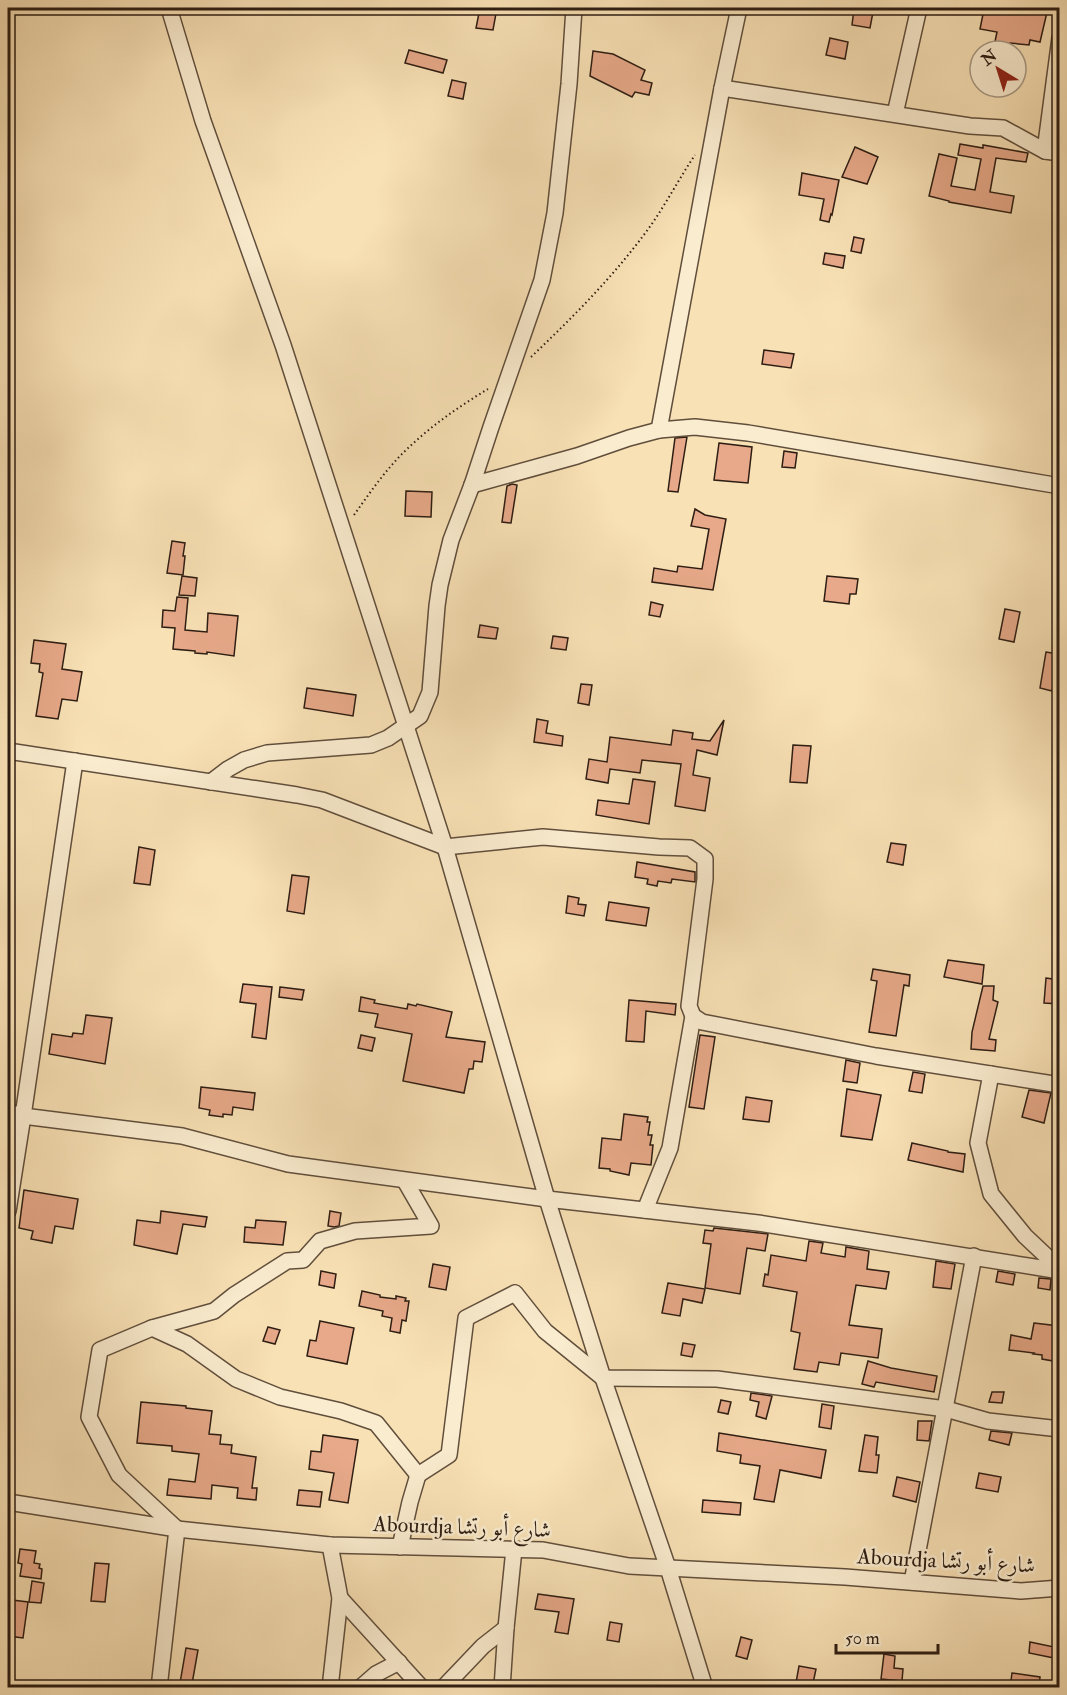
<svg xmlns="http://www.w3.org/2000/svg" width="1067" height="1695" font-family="'IM FELL Double Pica',Amiri,serif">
	<rect width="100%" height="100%" fill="#f8e1b5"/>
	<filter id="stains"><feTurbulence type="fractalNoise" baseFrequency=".00333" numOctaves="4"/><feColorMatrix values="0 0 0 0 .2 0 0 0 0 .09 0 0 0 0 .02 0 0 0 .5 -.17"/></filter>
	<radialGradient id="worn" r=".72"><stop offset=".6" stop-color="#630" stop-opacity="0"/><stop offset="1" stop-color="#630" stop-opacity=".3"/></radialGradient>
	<g fill="#e7a989" stroke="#2d1d13" stroke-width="1.5">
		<polygon points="480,8 497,8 493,30 476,28"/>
		<polygon points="1002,8 1048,8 1040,42 1030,40 1029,45 1010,43 1008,51 993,51 997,32 980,29 984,9 1001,12"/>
		<polygon points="854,9 873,12 870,28 852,25"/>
		<polygon points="830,38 848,42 845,59 826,55"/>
		<polygon points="409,50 447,60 443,73 405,63"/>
		<polygon points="593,51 613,54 645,70 641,80 652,83 649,95 635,92 632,97 590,76"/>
		<polygon points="452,80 466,83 463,99 448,96"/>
		<polygon points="960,144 983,148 983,145 1028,153 1026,162 996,158 990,192 1014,196 1011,213 949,202 949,201 929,196 939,154 957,158 951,186 975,190 981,159 958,155"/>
		<polygon points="855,147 878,157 867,184 842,177"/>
		<polygon points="802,173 839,180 832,215 831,214 829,222 820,220 824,199 799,195"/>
		<polygon points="854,237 864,239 861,253 851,251"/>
		<polygon points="825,253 845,256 843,268 823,264"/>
		<polygon points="764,350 794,354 791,368 762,364"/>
		<polygon points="687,437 678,492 668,491 675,438"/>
		<polygon points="719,443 752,447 748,483 714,480"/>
		<polygon points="784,451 797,453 795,468 782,467"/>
		<polygon points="512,484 517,485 511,523 502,522 507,486"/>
		<polygon points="406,491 432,492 431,517 405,516"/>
		<polygon points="695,509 705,515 726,519 713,590 652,582 654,568 677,572 678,566 702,569 709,529 691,526"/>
		<polygon points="172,541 185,543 183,556 185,556 183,575 167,573"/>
		<polygon points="182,576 197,578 195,596 179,595"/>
		<polygon points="827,576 858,579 856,594 850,594 849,604 824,601"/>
		<polygon points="177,597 188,598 185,630 207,632 208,613 238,616 234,656 207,652 207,654 195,653 195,651 173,649 175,628 162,627 163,610 175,611"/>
		<polygon points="651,602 663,605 660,617 649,615"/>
		<polygon points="1005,609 1020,612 1014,642 999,639"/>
		<polygon points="480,625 498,628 496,639 478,637"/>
		<polygon points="553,636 568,638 566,650 551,648"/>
		<polygon points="34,640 66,644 62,669 82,672 77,701 62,699 58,719 36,716 43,673 39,672 40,664 31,663"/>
		<polygon points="1046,652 1058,654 1052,691 1040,688"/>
		<polygon points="581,684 592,685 589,705 578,703"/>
		<polygon points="307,688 356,695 353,716 304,708"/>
		<polygon points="537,719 548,721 546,733 563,736 562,746 534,742"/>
		<polygon points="724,720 717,755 697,750 693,775 710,778 705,811 675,806 681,764 642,760 640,773 610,769 608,783 586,779 589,759 607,762 610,737 671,745 673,730 693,733 692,739 710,741"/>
		<polygon points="793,745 811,746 807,783 790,782"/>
		<polygon points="633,779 655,782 649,824 596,815 598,800 629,804"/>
		<polygon points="891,843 906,845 903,865 887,862"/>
		<polygon points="139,847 155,850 150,885 134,883"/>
		<polygon points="637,862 695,872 695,882 672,879 671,883 658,881 657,886 647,884 648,879 635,877"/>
		<polygon points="292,875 309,877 304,914 287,911"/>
		<polygon points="568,896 579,898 578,904 586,905 584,916 566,913"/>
		<polygon points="609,902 649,908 646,926 606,920"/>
		<polygon points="948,960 984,965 982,984 944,977"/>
		<polygon points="873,969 910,975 909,986 904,985 896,1036 869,1032 877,981 871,980"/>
		<polygon points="1046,978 1059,980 1059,1004 1044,1003"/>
		<polygon points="243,984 272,987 266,1039 252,1037 256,1004 240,1002"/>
		<polygon points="983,986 994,986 993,1000 998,1002 989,1039 996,1040 995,1051 971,1049 972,1032"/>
		<polygon points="280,987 304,990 302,1000 279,997"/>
		<polygon points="361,997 375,1000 374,1003 407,1009 408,1004 416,1006 417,1004 452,1012 446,1037 485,1042 482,1062 474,1061 473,1069 469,1069 464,1093 403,1081 412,1034 375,1027 378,1014 359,1011"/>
		<polygon points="629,1000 676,1004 675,1015 646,1011 644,1042 626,1041"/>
		<polygon points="86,1015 112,1018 105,1064 49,1054 52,1034 72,1037 73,1033 83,1034"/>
		<polygon points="361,1035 375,1038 372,1051 358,1048"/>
		<polygon points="700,1035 715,1037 704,1109 689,1107"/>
		<polygon points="846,1060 860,1063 857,1083 843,1081"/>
		<polygon points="913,1072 925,1074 922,1093 909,1091"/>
		<polygon points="201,1087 255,1093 253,1110 233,1107 232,1115 223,1114 223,1117 209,1115 210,1110 199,1108"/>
		<polygon points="847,1089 881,1095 872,1140 841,1136"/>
		<polygon points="1029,1090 1051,1093 1044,1123 1022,1117"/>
		<polygon points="746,1097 772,1101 769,1122 743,1119"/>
		<polygon points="624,1114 648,1117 647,1122 650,1122 648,1135 652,1135 650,1145 653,1145 651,1165 631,1163 629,1175 610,1171 610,1169 599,1168 602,1138 621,1140"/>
		<polygon points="912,1143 948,1151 948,1152 965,1154 963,1172 908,1160"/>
		<polygon points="24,1190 78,1199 73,1229 55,1226 52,1243 31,1239 33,1231 19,1228"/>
		<polygon points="161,1211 207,1217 205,1227 183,1224 177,1254 134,1245 137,1220 160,1223"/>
		<polygon points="330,1211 341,1213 339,1226 334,1227 328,1226"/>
		<polygon points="256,1220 286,1222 283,1245 244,1242 245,1227 255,1228"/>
		<polygon points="714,1228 768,1234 765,1251 747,1248 740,1294 705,1288 711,1244 703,1243 705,1230 713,1231"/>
		<polygon points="809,1241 823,1243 821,1253 845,1257 846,1247 869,1251 867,1269 889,1272 886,1289 856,1285 849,1325 882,1329 878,1358 841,1353 839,1365 819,1362 817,1372 794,1369 800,1333 791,1331 797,1292 763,1286 765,1274 768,1275 771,1255 806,1261"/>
		<polygon points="936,1261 955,1264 951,1289 933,1287"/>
		<polygon points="433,1264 450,1267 446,1290 429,1287"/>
		<polygon points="321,1271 336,1274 334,1288 319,1285"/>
		<polygon points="998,1271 1015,1274 1013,1285 996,1282"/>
		<polygon points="1039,1278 1051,1279 1050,1290 1038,1288"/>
		<polygon points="668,1283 705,1289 702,1303 683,1299 680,1316 662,1313"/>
		<polygon points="362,1291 380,1295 380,1297 396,1299 396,1296 406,1298 405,1301 409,1301 406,1321 402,1320 400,1333 390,1331 392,1318 382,1316 383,1311 359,1306"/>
		<polygon points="320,1321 354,1328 347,1364 307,1356 310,1340 316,1341"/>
		<polygon points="1034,1323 1059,1326 1059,1362 1042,1359 1042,1355 1033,1354 1034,1353 1009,1350 1011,1335 1031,1339"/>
		<polygon points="268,1327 280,1330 275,1344 263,1341"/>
		<polygon points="683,1343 695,1345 692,1357 681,1355"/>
		<polygon points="868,1361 891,1368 937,1376 934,1392 876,1382 874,1387 862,1384"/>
		<polygon points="992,1392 1004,1392 1002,1403 989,1402"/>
		<polygon points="751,1393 772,1396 766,1419 756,1416 759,1402 750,1400"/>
		<polygon points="721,1400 731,1402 728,1414 718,1412"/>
		<polygon points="141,1402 186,1406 186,1408 212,1411 209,1434 221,1435 220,1444 232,1445 231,1453 256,1457 252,1488 257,1488 256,1500 237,1498 238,1488 212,1485 211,1499 167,1495 169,1479 195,1482 199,1454 172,1451 172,1446 137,1443"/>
		<polygon points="822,1404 834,1406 831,1429 819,1427"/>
		<polygon points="918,1421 932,1421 929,1441 917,1440"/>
		<polygon points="991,1431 1012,1433 1009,1445 989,1440"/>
		<polygon points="719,1433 826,1450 821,1478 780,1470 774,1502 754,1499 760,1466 740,1463 741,1455 717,1451"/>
		<polygon points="323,1435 358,1440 348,1503 329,1500 334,1473 309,1469 311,1451 321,1452"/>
		<polygon points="865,1435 878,1437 876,1455 879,1455 877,1473 859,1471"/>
		<polygon points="979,1473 1001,1477 998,1492 976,1488"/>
		<polygon points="897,1477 920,1482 916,1502 893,1496"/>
		<polygon points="299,1490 322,1492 320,1507 297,1505"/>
		<polygon points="703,1500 741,1503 740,1515 702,1512"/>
		<polygon points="20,1549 36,1551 34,1563 40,1564 39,1568 42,1569 41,1579 20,1576 22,1564 18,1563"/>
		<polygon points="95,1563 109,1564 105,1602 91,1601"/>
		<polygon points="32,1581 44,1583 41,1603 29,1602"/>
		<polygon points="538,1594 574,1599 568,1634 555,1632 559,1612 535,1609"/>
		<polygon points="12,1600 28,1602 23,1638 8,1636"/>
		<polygon points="610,1622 622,1624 619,1642 607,1640"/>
		<polygon points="741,1637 752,1640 747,1659 736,1656"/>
		<polygon points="1030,1642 1059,1648 1059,1659 1029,1653"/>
		<polygon points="186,1648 198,1650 192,1684 180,1683"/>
		<polygon points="884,1654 895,1656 894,1668 903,1669 902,1681 881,1679"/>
		<polygon points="799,1666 816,1669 812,1688 795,1688"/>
		<polygon points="1012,1673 1040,1677 1039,1688 1010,1688"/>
	</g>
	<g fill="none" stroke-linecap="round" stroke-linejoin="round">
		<defs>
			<g id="minor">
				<polyline points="169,8 203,121 283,345 445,847 547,1199 603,1378 668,1568 705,1688"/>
				<polyline points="722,88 970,126 1003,128 1045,151 1060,153"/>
				<polyline points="895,114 919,8"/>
				<polyline points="1045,151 1060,38"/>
				<polyline points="659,430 722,88 739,8"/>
				<polyline points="472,485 577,456 629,438 659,430 695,427 748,433 1060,486"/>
				<polyline points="8,751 297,795 322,800 445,847 543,837 659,847 690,848 705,859 705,879 689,1006 693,1016 702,1022 876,1056 1060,1085"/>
				<polyline points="211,782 228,769 244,760 267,753 371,745 388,738 420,716 430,692 437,606 440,585 451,540 472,485 491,427 542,280 555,213 569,84 574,8"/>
				<polyline points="991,1074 978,1143 991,1194 1025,1236 1060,1269"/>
				<polyline points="8,1112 23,1116 182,1136 288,1164 547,1199 758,1223 1060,1271"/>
				<polyline points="645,1210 670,1148 693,1016"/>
				<polyline points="8,1211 23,1116 75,761"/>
				<polyline points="152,1328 214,1311 234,1295 287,1261 303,1260 320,1241 355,1231 431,1226 405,1181"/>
				<polyline points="8,1502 177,1529 330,1545 543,1550 629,1566 845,1577 1021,1591 1060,1588"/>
				<polyline points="330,1545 340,1598 330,1688"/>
				<polyline points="400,1547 410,1502 418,1475"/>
				<polyline points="912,1582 974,1256"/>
				<polyline points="340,1598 422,1688"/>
				<polyline points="159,1688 177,1529 119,1475 89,1417 100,1350 152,1328 187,1344 236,1379 280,1397 341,1411 376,1423 418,1475 449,1455 466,1318 515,1293 545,1331 603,1378 717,1379 946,1409 988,1421 1060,1429"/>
				<polyline points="360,1688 376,1674 399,1662"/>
				<polyline points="443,1688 483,1646 506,1628"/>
				<polyline points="502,1688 506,1628 514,1549"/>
			</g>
		</defs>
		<use href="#minor" stroke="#604e3c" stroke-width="18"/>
		<g stroke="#2d1d13" stroke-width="2" stroke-dasharray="1.5 3" stroke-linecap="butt">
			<path d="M 531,357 C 572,318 612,278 646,232 C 664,208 678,180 695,155"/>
			<path d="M 354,515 C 369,494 384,472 403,453 C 428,428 458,407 488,389"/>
		</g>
		<use href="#minor" stroke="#faeccf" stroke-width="15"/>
	</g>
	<g text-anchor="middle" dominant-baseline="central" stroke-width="5" stroke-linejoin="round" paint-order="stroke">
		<g font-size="22" fill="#2d1d13" stroke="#faeccf">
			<text transform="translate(462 1527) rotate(2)">Abourdja شارع أبو رتشا</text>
			<text transform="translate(946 1561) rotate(3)">Abourdja شارع أبو رتشا</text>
		</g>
	</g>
	<rect width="1067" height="1695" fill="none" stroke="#f8e1b5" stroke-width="30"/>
	<rect x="9" y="9" width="1049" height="1677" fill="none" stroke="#2d1d13" stroke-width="3"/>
	<rect x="15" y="15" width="1037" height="1665" fill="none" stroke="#2d1d13" stroke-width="1.5"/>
	<g transform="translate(998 69) rotate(322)"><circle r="28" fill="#faeccf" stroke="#a89984" stroke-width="1.5"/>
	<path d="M0-4.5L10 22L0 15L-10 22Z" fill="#8f2418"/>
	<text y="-9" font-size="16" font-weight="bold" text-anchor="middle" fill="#2d1d13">N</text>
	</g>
	<path d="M836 1644v9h102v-9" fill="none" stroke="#2d1d13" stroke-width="3"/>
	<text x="845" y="1644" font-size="18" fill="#2d1d13" stroke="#faeccf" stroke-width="4.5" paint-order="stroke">50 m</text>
	<rect width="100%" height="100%" filter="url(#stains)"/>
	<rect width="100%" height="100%" fill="url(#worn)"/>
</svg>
